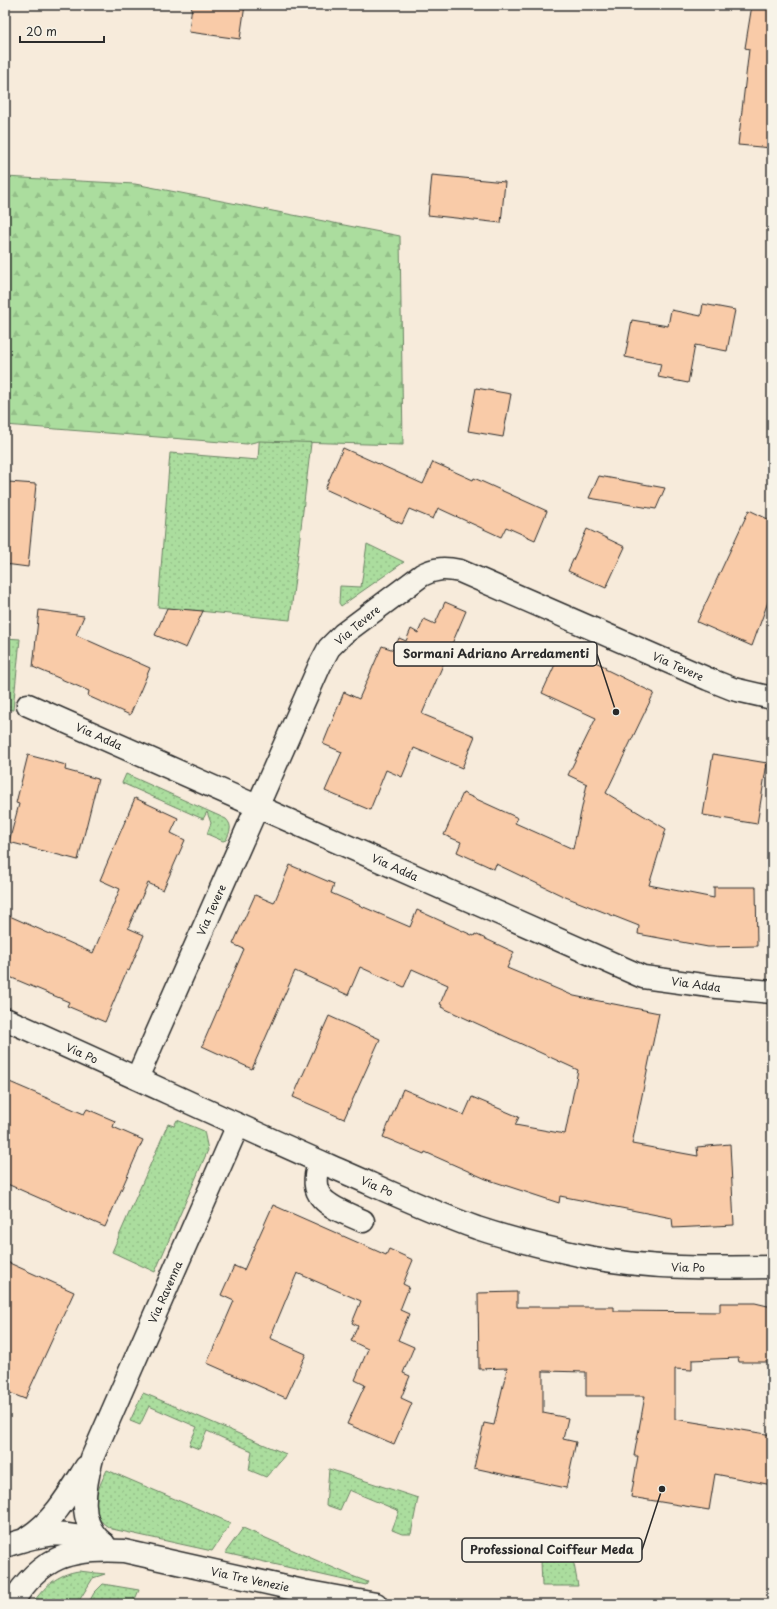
<svg xmlns="http://www.w3.org/2000/svg" width="777" height="1609" font-family="'Playpen Sans',sans-serif">
	<defs>
		<pattern id="grass-dots" width="8" height="8" patternUnits="userSpaceOnUse"><rect width="8" height="8" fill="#abdd9e"/><path d="M2 2h.1M6 6h.1" fill="none" stroke="#93be88" stroke-width="1.8" stroke-linecap="round"/></pattern>
		<pattern id="forest-firs" width="22" height="20" patternUnits="userSpaceOnUse"><rect width="22" height="20" fill="#abdd9e"/><path d="M5 1l3.5 6h-7zM16 11l3.5 6h-7z" fill="#93be88"/></pattern>
	</defs>
	<rect width="100%" height="100%" fill="#f7ebdb"/>
	<filter id="ink" filterUnits="userSpaceOnUse"><feTurbulence type="fractalNoise" baseFrequency=".025" numOctaves="2"/><feDisplacementMap in="SourceGraphic" scale="8" xChannelSelector="R" yChannelSelector="G"/><feConvolveMatrix kernelMatrix="1 2 1 2 8 2 1 2 1" color-interpolation-filters="sRGB"/></filter>
	<g filter="url(#ink)">
		<g fill="url(#grass-dots)" stroke="#6b8464">
			<polygon points="260,429 312,435 290,620 158,607 170,453 258,460"/>
			<polygon points="367,544 404,562 341,606 339,603 340,586 361,587"/>
			<polygon points="5,638 20,639 13,710 5,709"/>
			<path d="M 126,774 L 226,819 C 233,826 230,832 226,840 L 223,841 L 207,834 L 211,823 L 207,812 L 203,819 L 122,783 Z"/>
			<polygon points="177,1120 204,1131 208,1150 155,1272 112,1252 168,1124 174,1126"/>
			<polygon points="143,1393 153,1397 286,1454 266,1477 249,1470 252,1451 207,1431 199,1449 189,1445 197,1427 149,1406 140,1425 130,1421"/>
			<polygon points="329,1469 418,1498 411,1534 402,1534 392,1530 399,1511 349,1490 340,1510 326,1505"/>
			<path d="M 107,1470 L 231,1523 L 212,1551 L 112,1529 C 85,1516 97,1490 107,1470 Z"/>
			<polygon points="243,1528 352,1576 368,1582 366,1585 225,1553"/>
			<polygon points="569,1560 574,1564 578,1586 542,1586 541,1561"/>
			<path d="M 79,1571 L 105,1574 L 93,1578 L 77,1604 L 32,1604 C 44,1587 57,1574 79,1571 Z"/>
			<polygon points="103,1584 139,1590 133,1604 88,1604 94,1593"/>
		</g>
		<polygon fill="url(#forest-firs)" stroke="#6b8464" points="5,177 135,184 400,236 403,445 259,441 247,444 5,425"/>
		<g fill="#f9cba8" stroke="#2b2b2b">
			<polygon points="192,5 245,5 240,39 189,32"/>
			<polygon points="752,5 772,5 772,148 738,145 749,49 745,48"/>
			<polygon points="432,175 505,182 501,223 428,215"/>
			<polygon points="703,304 735,310 727,351 695,345 688,383 658,377 661,364 625,357 632,320 668,326 671,310 701,316"/>
			<polygon points="476,388 511,394 503,437 468,431"/>
			<polygon points="343,448 423,484 433,462 473,480 474,478 547,511 535,540 506,527 501,537 438,508 433,519 409,509 402,524 325,489"/>
			<polygon points="599,476 665,488 656,509 589,498"/>
			<polygon points="8,482 36,484 28,567 5,564 5,514"/>
			<polygon points="749,510 772,521 772,591 752,646 697,622"/>
			<polygon points="587,529 625,547 606,588 568,571"/>
			<polygon points="445,602 466,611 422,714 475,736 462,768 414,748 402,777 386,770 370,810 325,791 342,752 323,744 344,692 359,699 382,646 394,650 399,638 406,641 411,629 418,633 424,619 435,624"/>
			<polygon points="167,608 203,611 186,648 155,635"/>
			<polygon points="39,610 84,616 76,635 150,668 130,715 88,696 89,691 33,667"/>
			<polygon points="563,647 606,667 605,669 654,693 606,793 666,829 649,885 714,898 714,887 756,887 757,946 708,947 638,934 639,926 563,896 496,864 494,869 457,852 461,842 444,835 463,793 518,818 515,823 573,849 587,784 568,775 596,718 542,693"/>
			<polygon points="713,754 767,763 757,824 703,815"/>
			<polygon points="28,755 66,765 65,770 98,779 78,860 9,842 19,804 16,803"/>
			<polygon points="135,798 178,818 171,833 185,840 163,890 148,883 128,928 144,935 129,971 127,970 105,1022 67,1006 69,1002 5,975 5,914 93,953 120,889 100,880"/>
			<polygon points="290,865 334,884 331,893 410,927 417,910 474,936 475,934 514,952 507,968 574,996 659,1013 632,1144 698,1156 697,1147 730,1144 734,1225 673,1228 672,1218 560,1196 559,1203 486,1179 425,1152 424,1154 383,1137 403,1089 464,1115 472,1097 519,1117 515,1125 565,1134 578,1070 441,1007 442,1005 440,1004 448,985 412,969 404,987 360,967 348,995 295,971 252,1069 202,1046 244,949 233,944 255,895 274,903"/>
			<polygon points="329,1016 380,1039 344,1119 293,1097"/>
			<polygon points="5,1080 84,1114 87,1109 115,1121 113,1127 143,1140 105,1227 5,1183"/>
			<polygon points="273,1205 386,1255 389,1249 413,1260 403,1284 409,1287 400,1310 409,1314 398,1340 414,1347 403,1373 410,1376 401,1398 412,1403 394,1444 347,1424 365,1385 355,1380 368,1349 351,1341 358,1326 352,1323 361,1301 297,1273 270,1338 306,1354 286,1398 207,1363 234,1301 221,1295 234,1266 244,1270"/>
			<polygon points="5,1261 74,1292 25,1399 5,1391"/>
			<polygon points="517,1292 517,1307 614,1307 614,1311 720,1312 720,1303 755,1303 772,1307 772,1362 739,1362 738,1358 692,1360 692,1370 675,1369 675,1419 772,1435 772,1485 715,1474 709,1510 631,1497 638,1456 634,1456 645,1396 586,1396 586,1372 543,1371 543,1413 568,1418 563,1439 576,1442 566,1488 474,1468 484,1423 494,1425 507,1368 479,1369 478,1293"/>
		</g>
		<g fill="none" stroke-linecap="round" stroke-linejoin="round">
			<defs>
				<g id="minor">
					<polyline points="28,705 643,977 717,987 772,992"/>
					<path d="M 5,1019 C 114,1067 221,1118 330,1166 C 379,1187 427,1210 477,1228 C 513,1240 551,1249 588,1257 C 649,1269 710,1268 772,1267"/>
					<path d="M 137,1078 L 320,665 L 329,648 L 343,634 L 422,575 C 435,568 445,568 460,571 L 708,679 L 733,689 L 772,698"/>
					<path d="M 320,1162 C 304,1200 334,1208 363,1221"/>
					<path d="M 28,1537 C 54,1521 70,1492 86,1467"/>
					<path d="M 103,1543 C 76,1523 85,1485 92,1458 L 238,1125"/>
					<path d="M 5,1546 C 43,1533 65,1529 104,1544"/>
					<path d="M 11,1604 C 41,1556 70,1548 124,1551 L 303,1591 L 376,1604"/>
				</g>
			</defs>
			<use href="#minor" stroke="#2b2b2b" stroke-width="25"/>
			<use href="#minor" stroke="#f7f3e8" stroke-width="22"/>
		</g>
	</g>
	<g text-anchor="middle" dominant-baseline="central" stroke-width="4" stroke-linejoin="round" paint-order="stroke">
		<g font-size="11" fill="#2b2b2b" stroke="#f7f3e8">
			<text transform="translate(357 625) rotate(-40)">Via Tevere</text>
			<text transform="translate(678 666) rotate(24)">Via Tevere</text>
			<text transform="translate(99 736) rotate(24)">Via Adda</text>
			<text transform="translate(395 867) rotate(24)">Via Adda</text>
			<text transform="translate(211 910) rotate(-66)">Via Tevere</text>
			<text transform="translate(696 984) rotate(8)">Via Adda</text>
			<text transform="translate(82 1053) rotate(24)">Via Po</text>
			<text transform="translate(377 1186) rotate(23)">Via Po</text>
			<text transform="translate(688 1267) rotate(1)">Via Po</text>
			<text transform="translate(165 1292) rotate(-66)">Via Ravenna</text>
			<text transform="translate(250 1579) rotate(12)">Via Tre Venezie</text>
		</g>
	</g>
	<path fill="none" stroke="#2b2b2b" stroke-width="1.5" d="M616 712L597 654M662 1489L642 1550"/>
	<g fill="#2b2b2b" stroke="#f7f3e8" stroke-width="1.5">
		<circle cx="616" cy="712" r="4"/>
		<circle cx="662" cy="1489" r="4"/>
	</g>
	<g fill="#f7f3e8" stroke="#2b2b2b" stroke-width="1.5">
		<rect x="394" y="642" width="203" height="24" rx="4"/>
		<rect x="462" y="1538" width="180" height="24" rx="4"/>
	</g>
	<g font-size="12" text-anchor="middle" font-weight="bold" fill="#2b2b2b">
		<text x="496" y="658">Sormani Adriano Arredamenti</text>
		<text x="552" y="1554">Professional Coiffeur Meda</text>
	</g>
	<rect width="777" height="1609" fill="none" stroke="#f7f3e8" stroke-width="20"/>
	<rect x="10" y="10" width="757" height="1589" fill="none" stroke="#2b2b2b" stroke-width="1.5" filter="url(#ink)"/>
	<path d="M20 36v6h84v-6" fill="none" stroke="#2b2b2b" stroke-width="2"/>
	<text x="26" y="36" font-size="12" fill="#2b2b2b" stroke="#f7f3e8" stroke-width="3" paint-order="stroke">20 m</text>
</svg>
